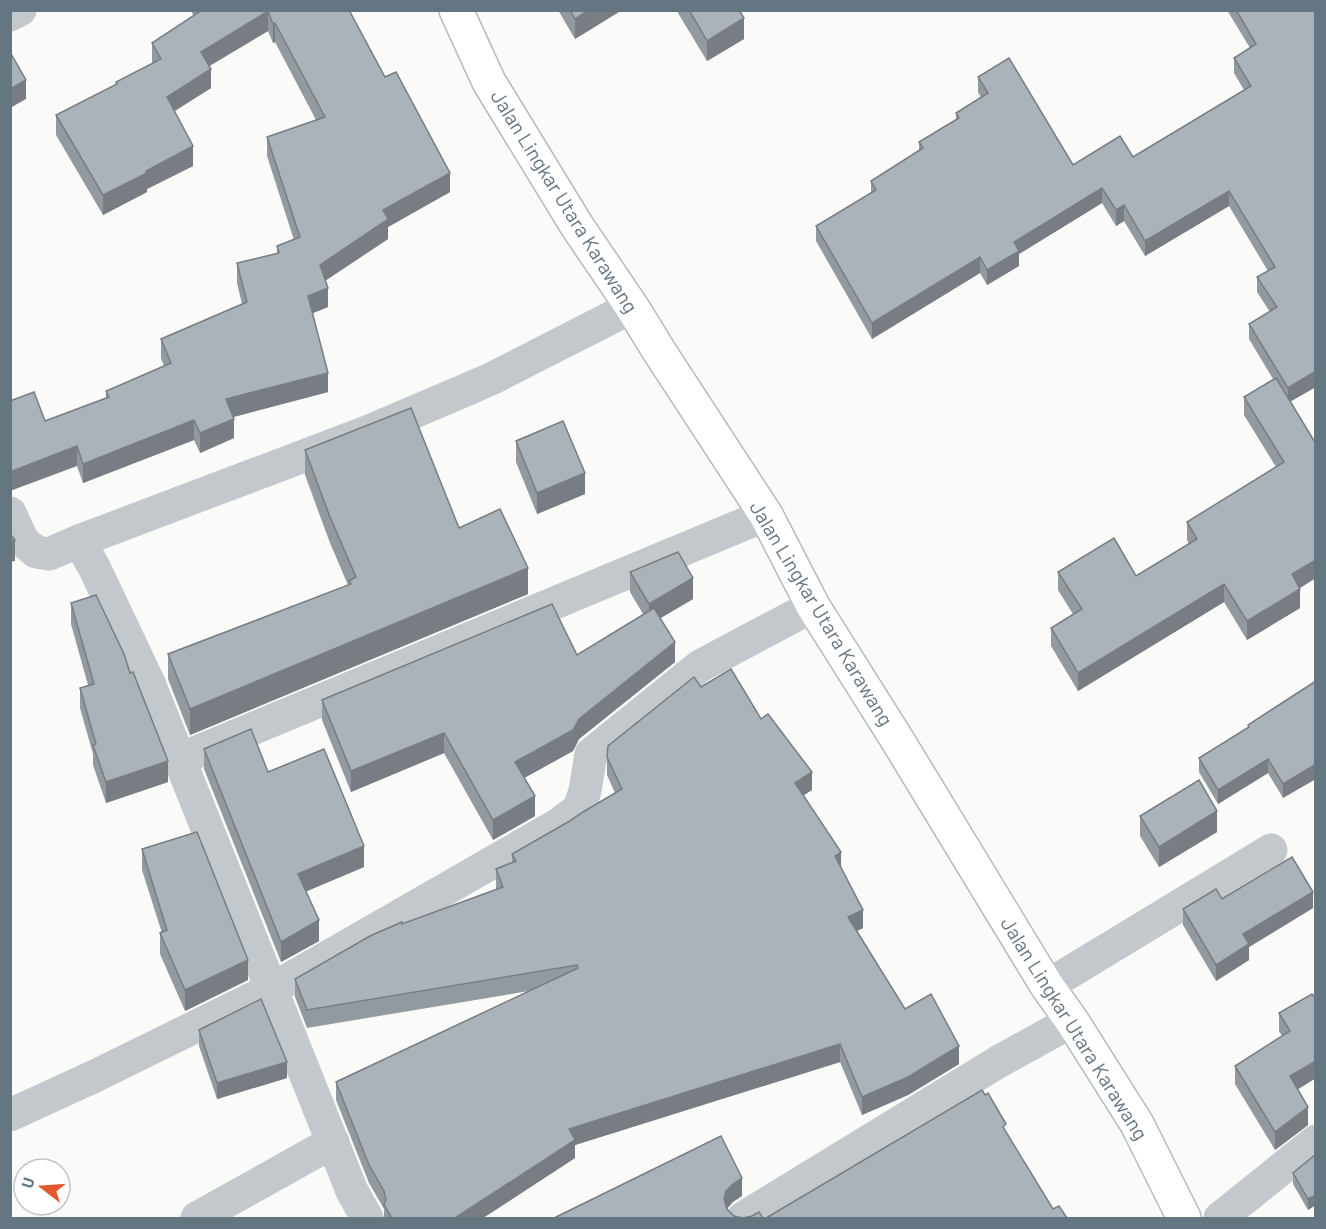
<svg xmlns="http://www.w3.org/2000/svg" width="1326" height="1229" font-family="Barlow,sans-serif">
	<rect width="100%" height="100%" fill="#fafaf8"/>
	<g fill="none" stroke-linecap="round" stroke-linejoin="round">
		<defs>
			<polyline id="primary" points="456,10 489,82 577,226 632,307 659,351 766,515 813,606 898,741 1047,986 1072,1021 1137,1124 1184,1218"/>
		</defs>
		<use href="#primary" stroke="#b5babe" stroke-width="36"/>
		<g stroke="#c3c8cc" stroke-width="33">
			<polyline points="10,15 20,10"/>
			<polyline points="10,513 23,541 36,552 49,554 79,541 94,567 149,683 352,1191 367,1218"/>
			<polyline points="79,541 367,432 468,389 493,378 632,307"/>
			<polyline points="180,759 766,515"/>
			<polyline points="1047,986 1271,850"/>
			<polyline points="10,1115 95,1076 272,989 559,824 579,809 585,791 591,754 700,666 813,606"/>
			<polyline points="197,1218 333,1142"/>
			<polyline points="743,1218 998,1062 1072,1021"/>
			<polyline points="1220,1218 1316,1141"/>
		</g>
		<use href="#primary" stroke="#fff" stroke-width="33"/>
	</g>
	<g fill="#929a9f">
		<polygon points="190,10 349,10 385,77 450,192 388,227 388,239 325,281 328,307 313,313 328,392 233,417 234,438 200,453 194,440 83,483 77,466 45,421 106,398 106,391 164,366 161,358 161,339 242,304 237,283 237,263 277,254 277,246 294,240 267,156 267,137 316,120 275,42 273,43 268,31 209,66 211,88 174,111 193,166 147,189 147,192 103,215 56,135 56,115 116,85 116,82 152,63 152,43 194,16"/>
		<polygon points="558,10 622,10 575,39"/>
		<polygon points="678,10 739,10 744,39 707,61 678,13"/>
		<polygon points="1227,10 1316,10 1290,402 1300,608 1247,640 1224,602 1078,691 1051,646 1051,628 1073,614 1058,590 1058,572 1136,576 1189,544 1187,540 1187,522 1276,467 1244,415 1244,397 1273,379 1249,339 1249,324 1270,312 1257,292 1257,277 1268,271 1229,206 1145,256 1124,221 1116,226 1102,203 1019,254 1019,266 987,285 980,273 872,339 816,241 816,226 871,193 871,181 919,150 919,142 956,119 956,113 981,97 978,92 978,77 1073,165 1133,157 1244,90 1234,73 1234,58 1250,48"/>
		<polygon points="516,441 585,494 537,514 516,462"/>
		<polygon points="305,450 459,528 528,594 190,735 168,679 168,654 348,585 330,543 305,475"/>
		<polygon points="630,572 693,599 660,618 675,662 579,739 573,751 524,778 535,816 493,840 444,753 351,792 322,720 322,700 577,655 643,614 630,592"/>
		<polygon points="71,603 130,673 168,782 106,803 93,765 93,754 80,708 80,688 88,685 71,624"/>
		<polygon points="1316,681 1283,798 1268,773 1218,804 1199,772 1199,758 1248,728 1248,725"/>
		<polygon points="701,687 761,719 812,790 803,795 841,868 863,928 857,931 905,1009 959,1064 908,1095 862,1115 840,1062 575,1145 575,1158 483,1218 384,1218 384,1209 369,1183 336,1100 336,1082 529,991 307,1028 295,997 295,979 402,924 496,889 496,869 512,863 512,854 568,822 615,793 607,775 607,757"/>
		<polygon points="204,749 268,772 364,867 306,891 319,941 281,962 204,769"/>
		<polygon points="1140,816 1217,832 1159,867 1140,836"/>
		<polygon points="142,849 248,980 185,1011 160,954 160,933 162,933 142,870"/>
		<polygon points="1222,899 1313,908 1249,947 1249,960 1216,981 1183,925 1183,909"/>
		<polygon points="1316,999 1316,1078 1298,1089 1308,1125 1275,1150 1235,1084 1235,1066 1282,1036 1279,1031 1279,1013"/>
		<polygon points="199,1030 287,1078 217,1099 199,1046"/>
		<polygon points="1316,1154 1308,1210 1293,1184 1293,1173"/>
	</g>
	<g fill="#777d82">
		<polygon points="588,10 622,10 575,39 575,19"/>
		<polygon points="268,11 268,31 201,71 201,52"/>
		<polygon points="744,18 744,39 707,61 707,41"/>
		<polygon points="275,23 275,42 273,43 273,24"/>
		<polygon points="211,69 211,88 167,116 167,97"/>
		<polygon points="26,80 26,99 10,108 10,89"/>
		<polygon points="193,146 193,166 147,189 147,192 103,215 103,195 146,171"/>
		<polygon points="450,173 450,192 388,227 388,239 320,284 320,265 383,210"/>
		<polygon points="1102,188 1102,203 1019,254 1019,266 987,285 987,270 1014,242"/>
		<polygon points="1229,191 1229,206 1145,256 1145,241"/>
		<polygon points="1124,205 1124,221 1116,226 1116,210"/>
		<polygon points="980,257 980,273 872,339 872,323"/>
		<polygon points="328,288 328,307 308,315 308,296"/>
		<polygon points="1316,371 1316,387 1288,403 1288,388"/>
		<polygon points="328,373 328,392 226,419 226,399"/>
		<polygon points="234,419 234,438 200,453 200,433"/>
		<polygon points="194,420 194,440 83,483 83,464"/>
		<polygon points="77,446 77,466 10,491 10,472"/>
		<polygon points="585,473 585,494 537,514 537,493"/>
		<polygon points="15,540 15,561 10,562 10,542"/>
		<polygon points="1316,560 1316,578 1292,593 1292,574"/>
		<polygon points="528,568 528,594 190,735 190,709"/>
		<polygon points="693,578 693,599 649,625 649,604"/>
		<polygon points="1224,584 1224,602 1078,691 1078,673"/>
		<polygon points="1300,589 1300,608 1247,640 1247,621"/>
		<polygon points="675,642 675,662 579,739 573,751 515,783 515,762 579,719"/>
		<polygon points="444,733 444,753 351,792 351,771"/>
		<polygon points="1268,759 1268,773 1218,804 1218,790"/>
		<polygon points="168,761 168,782 106,803 106,782"/>
		<polygon points="1316,764 1316,779 1283,798 1283,784"/>
		<polygon points="812,772 812,790 795,801 795,783"/>
		<polygon points="535,796 535,816 493,840 493,820"/>
		<polygon points="1217,811 1217,832 1159,867 1159,847"/>
		<polygon points="364,846 364,867 298,895 298,874"/>
		<polygon points="841,852 841,871 835,856"/>
		<polygon points="1313,892 1313,908 1249,947 1249,960 1216,981 1216,965 1243,934"/>
		<polygon points="863,910 863,928 848,935 848,917"/>
		<polygon points="319,920 319,941 281,962 281,942"/>
		<polygon points="248,960 248,980 185,1011 185,990"/>
		<polygon points="840,1044 840,1062 575,1145 575,1158 483,1218 455,1218 569,1129"/>
		<polygon points="959,1046 959,1064 908,1095 862,1115 862,1097"/>
		<polygon points="1316,1061 1316,1078 1290,1094 1290,1076"/>
		<polygon points="287,1062 287,1078 217,1099 217,1083"/>
		<polygon points="1308,1107 1308,1125 1275,1150 1275,1132"/>
		<polygon points="742,1178 742,1196 733,1202 726,1210 724,1199 726,1191 733,1184"/>
		<polygon points="1316,1195 1316,1205 1308,1210 1308,1199"/>
	</g>
	<g fill="#aab3b9" stroke="#777d82" stroke-width="1.5">
		<polygon points="202,10 349,10 385,77 396,72 450,173 383,210 388,219 320,265 328,288 308,296 328,373 226,399 234,419 200,433 194,420 83,464 77,446 10,472 10,401 34,392 45,421 109,397 106,391 171,363 161,339 247,302 237,263 279,253 277,246 300,237 267,137 325,117 275,23 273,24 268,11 201,52 211,69 167,97 193,146 146,171 147,173 103,195 56,115 117,84 116,82 161,59 152,43"/>
		<polygon points="570,10 588,10 575,19"/>
		<polygon points="689,10 739,10 744,18 707,41"/>
		<polygon points="1236,10 1316,10 1316,371 1288,388 1249,324 1277,307 1257,277 1275,267 1229,191 1145,241 1124,205 1116,210 1102,188 1014,242 1019,251 987,270 980,257 872,323 816,226 876,190 871,181 923,148 919,142 959,118 956,113 988,93 978,77 1009,58 1073,165 1120,136 1133,157 1251,86 1234,58 1256,44"/>
		<polygon points="10,52 26,80 10,89"/>
		<polygon points="1276,378 1316,444 1316,560 1292,574 1300,589 1247,621 1224,584 1078,673 1051,628 1082,609 1058,572 1114,538 1136,576 1197,539 1187,522 1284,462 1244,397"/>
		<polygon points="411,408 459,528 500,509 528,568 190,709 168,654 351,584 349,581 356,577 330,517 305,450"/>
		<polygon points="563,421 585,473 537,493 516,441"/>
		<polygon points="10,534 15,540 10,542"/>
		<polygon points="678,552 693,578 649,604 630,572"/>
		<polygon points="96,595 124,654 130,673 133,672 168,761 106,782 93,745 96,744 80,688 94,684 71,603"/>
		<polygon points="552,604 577,655 654,608 675,642 579,719 573,730 515,762 535,796 493,820 444,733 351,771 322,700"/>
		<polygon points="731,669 761,719 768,714 812,772 795,783 841,852 835,856 863,910 848,917 905,1009 931,994 959,1046 908,1077 862,1097 840,1044 569,1129 575,1140 455,1218 392,1218 384,1205 386,1200 384,1191 369,1165 336,1082 578,968 577,965 307,1010 295,979 370,936 402,922 402,924 503,887 496,869 516,861 512,854 568,822 583,812 622,789 607,757 608,746 694,677 701,687"/>
		<polygon points="1316,681 1316,764 1283,784 1268,759 1218,790 1199,758 1249,727 1248,725"/>
		<polygon points="251,729 268,772 324,749 364,846 298,874 319,920 281,942 204,749"/>
		<polygon points="1199,780 1217,811 1159,847 1140,816"/>
		<polygon points="197,832 248,960 185,990 160,933 167,930 142,849"/>
		<polygon points="1292,857 1313,892 1243,934 1249,944 1216,965 1183,909 1216,889 1222,899"/>
		<polygon points="1312,994 1316,999 1316,1061 1290,1076 1308,1107 1275,1132 1235,1066 1290,1031 1279,1013"/>
		<polygon points="261,999 287,1062 217,1083 199,1030"/>
		<polygon points="982,1090 985,1095 988,1093 1006,1124 1003,1127 1053,1209 1059,1206 1067,1218 766,1218"/>
		<polygon points="721,1136 742,1178 733,1184 726,1191 724,1199 727,1209 734,1216 743,1218 752,1216 759,1212 763,1218 554,1218"/>
		<polygon points="1316,1154 1316,1195 1308,1199 1293,1173"/>
	</g>
	<g text-anchor="middle" dominant-baseline="central" stroke-width="6" stroke-linejoin="round" paint-order="stroke">
		<g font-size="20" fill="#657683" stroke="#fff">
			<text transform="translate(565 201) rotate(58)">Jalan Lingkar Utara Karawang</text>
			<text transform="translate(822 613) rotate(59)">Jalan Lingkar Utara Karawang</text>
			<text transform="translate(1075 1028) rotate(58)">Jalan Lingkar Utara Karawang</text>
		</g>
	</g>
	<rect width="1326" height="1229" fill="none" stroke="#657683" stroke-width="24"/>
	<g transform="translate(42 1187) rotate(287)"><circle r="28" fill="#ffffff" stroke="#c1c8cd" stroke-width="1.5"/>
	<path d="M0-4.5L10 22L0 15L-10 22Z" fill="#e4572e"/>
	<text y="-9" font-size="16" font-weight="bold" text-anchor="middle" fill="#657683">U</text>
	</g>
</svg>
